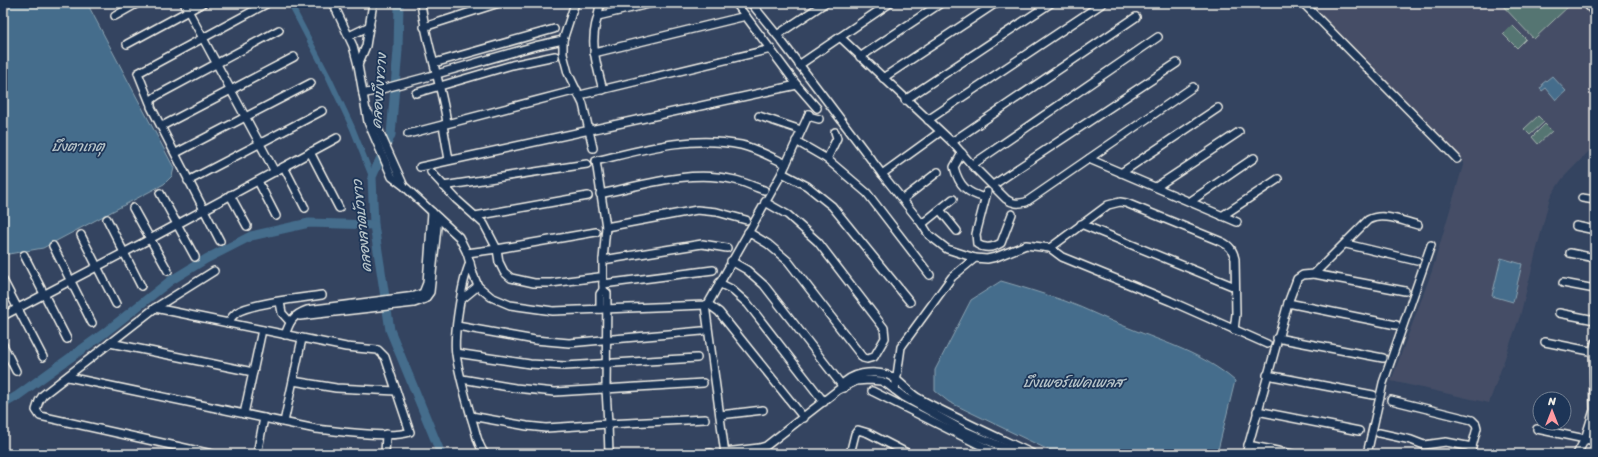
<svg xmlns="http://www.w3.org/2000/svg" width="1598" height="457" font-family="Sriracha,'Playpen Sans Thai',sans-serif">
	<rect width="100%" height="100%" fill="#344460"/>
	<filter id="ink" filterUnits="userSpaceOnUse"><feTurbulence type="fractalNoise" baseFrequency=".025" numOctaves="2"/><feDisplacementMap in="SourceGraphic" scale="8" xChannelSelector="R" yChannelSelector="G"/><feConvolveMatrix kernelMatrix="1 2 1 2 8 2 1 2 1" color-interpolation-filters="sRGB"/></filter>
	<g filter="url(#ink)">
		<polygon fill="#444e66" points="1305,3 1586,3 1595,13 1595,145 1562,179 1550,197 1520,316 1489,403 1391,381 1432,271 1464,162"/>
		<g fill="#547472" stroke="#a4b2ad">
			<polygon points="1500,3 1570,3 1571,4 1534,39"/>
			<polygon points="1512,25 1526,39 1517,48 1503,34"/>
			<polygon points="1538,116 1544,122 1530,135 1524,129"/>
			<polygon points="1545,124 1552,131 1538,144 1532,137"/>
		</g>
		<g fill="#446d8c" stroke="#8aa2b1">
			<polygon points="3,3 87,3 174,168 172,176 164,184 43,248 3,255"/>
			<polygon points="1552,76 1566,91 1556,100 1546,88 1542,91 1540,88 1543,86 1542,84"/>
			<polygon points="1501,258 1522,264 1513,302 1492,296"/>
			<path d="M 1001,281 C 1022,287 1044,294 1065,301 C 1087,309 1107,320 1129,328 C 1166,343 1204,354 1235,381 L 1217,454 L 1057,454 L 949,402 L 935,391 L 935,370 L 971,300 Z"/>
		</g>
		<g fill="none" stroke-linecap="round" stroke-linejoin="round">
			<polyline stroke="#446d8c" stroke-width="5.5" points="290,3 329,78 352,127 372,177"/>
			<g stroke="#446d8c" stroke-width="9">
				<polyline points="399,3 398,50 391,135 372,177 374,225 390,330 441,454"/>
				<polyline points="3,404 17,396 103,334 170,281 206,259 251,236 309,223 374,225"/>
			</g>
			<defs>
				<g id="minor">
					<polyline points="184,3 275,172"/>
					<polyline points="333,3 353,46 358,65 368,122 392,177 404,186 459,237 467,253 473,274 478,286 491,297 510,305 553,311 705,305 708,304 719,312 804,418"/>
					<path d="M 421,3 C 426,44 441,82 447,123"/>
					<polyline points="575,3 563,40 563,54 568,73 583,104 593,148"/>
					<polyline points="600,3 598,16 653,3"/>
					<polyline points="736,3 797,85 817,108"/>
					<polyline points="751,3 777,35 882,174 922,224 929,235 947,249 975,258 952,277 901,347 895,390"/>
					<polyline points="1303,3 1457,159"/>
					<polyline points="1586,3 1595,13"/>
					<polyline points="115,16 138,3"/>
					<path d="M 598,16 C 589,43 596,63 603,90"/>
					<polyline points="424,27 499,3"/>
					<polyline points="777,35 825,3"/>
					<polyline points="349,36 370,26"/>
					<path d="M 840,37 L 952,142 L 972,165 L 1006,199 C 1013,204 1018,204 1026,202 L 1193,87"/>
					<polyline points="127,44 203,3"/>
					<polyline points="594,53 746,16"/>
					<polyline points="860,57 941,3"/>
					<polyline points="434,63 554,29"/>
					<polyline points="358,65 366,46 373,3"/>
					<polyline points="799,65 890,3"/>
					<polyline points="883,78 996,3"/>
					<polyline points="416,93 512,65 555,56"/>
					<polyline points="363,94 423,78 535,46 563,40"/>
					<polyline points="580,95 771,49"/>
					<polyline points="905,100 1051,3"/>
					<polyline points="150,103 138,73 266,4"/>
					<polyline points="367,111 374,120 403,184"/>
					<polyline points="759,116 801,130"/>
					<polyline points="808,116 819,119"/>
					<polyline points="928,120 1103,3"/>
					<polyline points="443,125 449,160"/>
					<polyline points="162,126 294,57"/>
					<polyline points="408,134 577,90"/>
					<polyline points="796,141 827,159 867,193 930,275"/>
					<polyline points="952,142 1136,17"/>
					<polyline points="310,152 339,208"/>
					<polyline points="176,153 311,83"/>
					<path d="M 962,153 L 954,167 C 959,186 967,193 985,198"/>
					<polyline points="827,159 837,138 835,132"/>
					<polyline points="1089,159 1237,222"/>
					<polyline points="972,165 1158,37"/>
					<polyline points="284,167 305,208"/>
					<polyline points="420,167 797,85"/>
					<polyline points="431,172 457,200 484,224 497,249 499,262 504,272 511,278 534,283 551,283 599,277"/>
					<polyline points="782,173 807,186 832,206 910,302"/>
					<polyline points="1121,173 1218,108"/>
					<polyline points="882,174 940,132"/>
					<polyline points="188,181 322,111"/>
					<polyline points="258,181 276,216"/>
					<polyline points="993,185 1177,63"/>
					<polyline points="443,186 587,164"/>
					<polyline points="1156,187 1239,132"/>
					<path d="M 987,192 L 976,234 L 977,244 C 985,249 993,248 1001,243 L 1012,214"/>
					<polyline points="160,193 195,257"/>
					<path d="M 600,194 C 644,185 690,169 735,180 C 744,182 754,187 764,190"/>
					<polyline points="230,195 247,226"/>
					<polyline points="1582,198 1595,200"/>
					<polyline points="903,199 938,172"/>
					<polyline points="1191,201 1254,158"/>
					<polyline points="133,208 168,271"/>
					<polyline points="940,210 957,231"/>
					<polyline points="475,216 588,196"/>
					<polyline points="1222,216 1278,179"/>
					<polyline points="107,219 141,286"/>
					<polyline points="922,224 953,199"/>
					<polyline points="1081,224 1235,287"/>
					<polyline points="1576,226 1595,230"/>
					<polyline points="606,227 697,210 717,212 746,220"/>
					<polyline points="748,232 768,244 788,261 863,358 867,359 874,357 885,338 884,328 818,242 788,215 765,202"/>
					<polyline points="81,235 116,304"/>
					<polyline points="220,241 151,107 151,100 158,95 279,30"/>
					<polyline points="1346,244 1417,261"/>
					<polyline points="53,246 92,323"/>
					<path d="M 1050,248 L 1108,205 L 1120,202 L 1126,203 L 1222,242 C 1230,246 1233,250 1235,259 L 1236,314 L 1234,330"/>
					<polyline points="467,253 497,249 596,232"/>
					<polyline points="1570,253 1595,258"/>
					<polyline points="24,255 67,339"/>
					<polyline points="975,258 987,259 996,257 1026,245 1050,248 1062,257 1170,301 1267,344"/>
					<polyline points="603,260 702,244 727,248"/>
					<polyline points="731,261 747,270 764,285 844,388"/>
					<path d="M 470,263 C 462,280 453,336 456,354 C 459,376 466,398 472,420 C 476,431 477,445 485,454"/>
					<polyline points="1314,274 1405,291"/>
					<polyline points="3,280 43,357"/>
					<polyline points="719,283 731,289 748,304 824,402"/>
					<polyline points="1563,283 1595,289"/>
					<polyline points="603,284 713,270"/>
					<polyline points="461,300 478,286"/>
					<polyline points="280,302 282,313 290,322"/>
					<polyline points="1288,303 1396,325"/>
					<polyline points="708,304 782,173 809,114"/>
					<polyline points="705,305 725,454"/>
					<path d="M 600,309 L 600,294 L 603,290 L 603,260 L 606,227 L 596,161 C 645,149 690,135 741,145 C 755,148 773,158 786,164"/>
					<polyline points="1559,313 1595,320"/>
					<polyline points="3,316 150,239 337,138"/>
					<polyline points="300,316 414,303 425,299 430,292 438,218"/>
					<path d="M 228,323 C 230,320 232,316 236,313 C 251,303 302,298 322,295"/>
					<polyline points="457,326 535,340 569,343 702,331"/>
					<path d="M 285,335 C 290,321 293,315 307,310 L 415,296 L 423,293 L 427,283 L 432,212"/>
					<polyline points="1277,338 1383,358"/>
					<polyline points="1545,342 1595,352"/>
					<polyline points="110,343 253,372"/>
					<polyline points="3,345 16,371"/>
					<polyline points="456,353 530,364 565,366 697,358"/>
					<polyline points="1267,375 1373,395"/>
					<path d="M 68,377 L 316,429 C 339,431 390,439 410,432 L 385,357 L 378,350 L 346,347 L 155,308"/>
					<polyline points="462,379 515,388 555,392 703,383"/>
					<polyline points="293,381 336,388 396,391"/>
					<path d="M 841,386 C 851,373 872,370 888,375 C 901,380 908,393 920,399 C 957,419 995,436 1033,454"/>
					<polyline points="872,391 998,454"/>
					<polyline points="1391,400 1472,420 1476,424 1477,428 1470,454"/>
					<polyline points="1257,411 1359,431"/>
					<polyline points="244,414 262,330"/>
					<polyline points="720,415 763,410"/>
					<polyline points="471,416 527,426 546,428 608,424 606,389 607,293 603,290"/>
					<polyline points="284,422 302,339"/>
					<polyline points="1537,429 1595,441"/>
					<polyline points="1379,433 1411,440 1424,445 1446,442 1472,447"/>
					<polyline points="1248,445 1292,454"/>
					<polyline points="725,452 759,448 766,446 838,390 856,381 869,380 881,381 887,384 904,397 938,416 965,431 1019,454"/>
					<polyline points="212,454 40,416 36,410 39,401 43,395 155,308 214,271"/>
					<polyline points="257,454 264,418"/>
					<polyline points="385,454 386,434"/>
					<polyline points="609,454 608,424 705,419"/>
					<polyline points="705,454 711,453"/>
					<polyline points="850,454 855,434 858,430 868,433 909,454"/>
					<path d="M 1246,454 L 1288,303 L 1297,279 L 1303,275 L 1314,274 L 1368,220 C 1383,212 1402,221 1418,225"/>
					<polyline points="1367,454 1383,383 1431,245"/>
					<polyline points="1577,454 1585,439 1594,410 1593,351 1595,343"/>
				</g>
			</defs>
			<use href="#minor" stroke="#f4f1e8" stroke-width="10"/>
			<use href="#minor" stroke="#1d3557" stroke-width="7"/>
		</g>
	</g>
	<g text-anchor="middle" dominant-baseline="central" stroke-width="3.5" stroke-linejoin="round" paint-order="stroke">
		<g font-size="14" font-style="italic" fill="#b6c3c8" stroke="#1d3557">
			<text transform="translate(379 91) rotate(-86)">คลองบึงขวาง</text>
			<text x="78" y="146">บึงตาเกตุ</text>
			<text transform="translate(362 226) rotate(-96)">คลองลาดบัวขาว</text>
			<text x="1073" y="382">บึงเพอร์เฟคเพลส</text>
		</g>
	</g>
	<rect width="1598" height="457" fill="none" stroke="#1d3557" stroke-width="16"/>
	<rect x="8" y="8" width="1582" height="441" fill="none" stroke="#f4f1e8" stroke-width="1.5" filter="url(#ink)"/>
	<g transform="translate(1552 411)"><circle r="19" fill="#1d3557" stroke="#738091"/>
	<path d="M0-3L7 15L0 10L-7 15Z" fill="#ff9aa2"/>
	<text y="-6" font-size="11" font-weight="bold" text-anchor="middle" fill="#f4f1e8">N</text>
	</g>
</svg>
